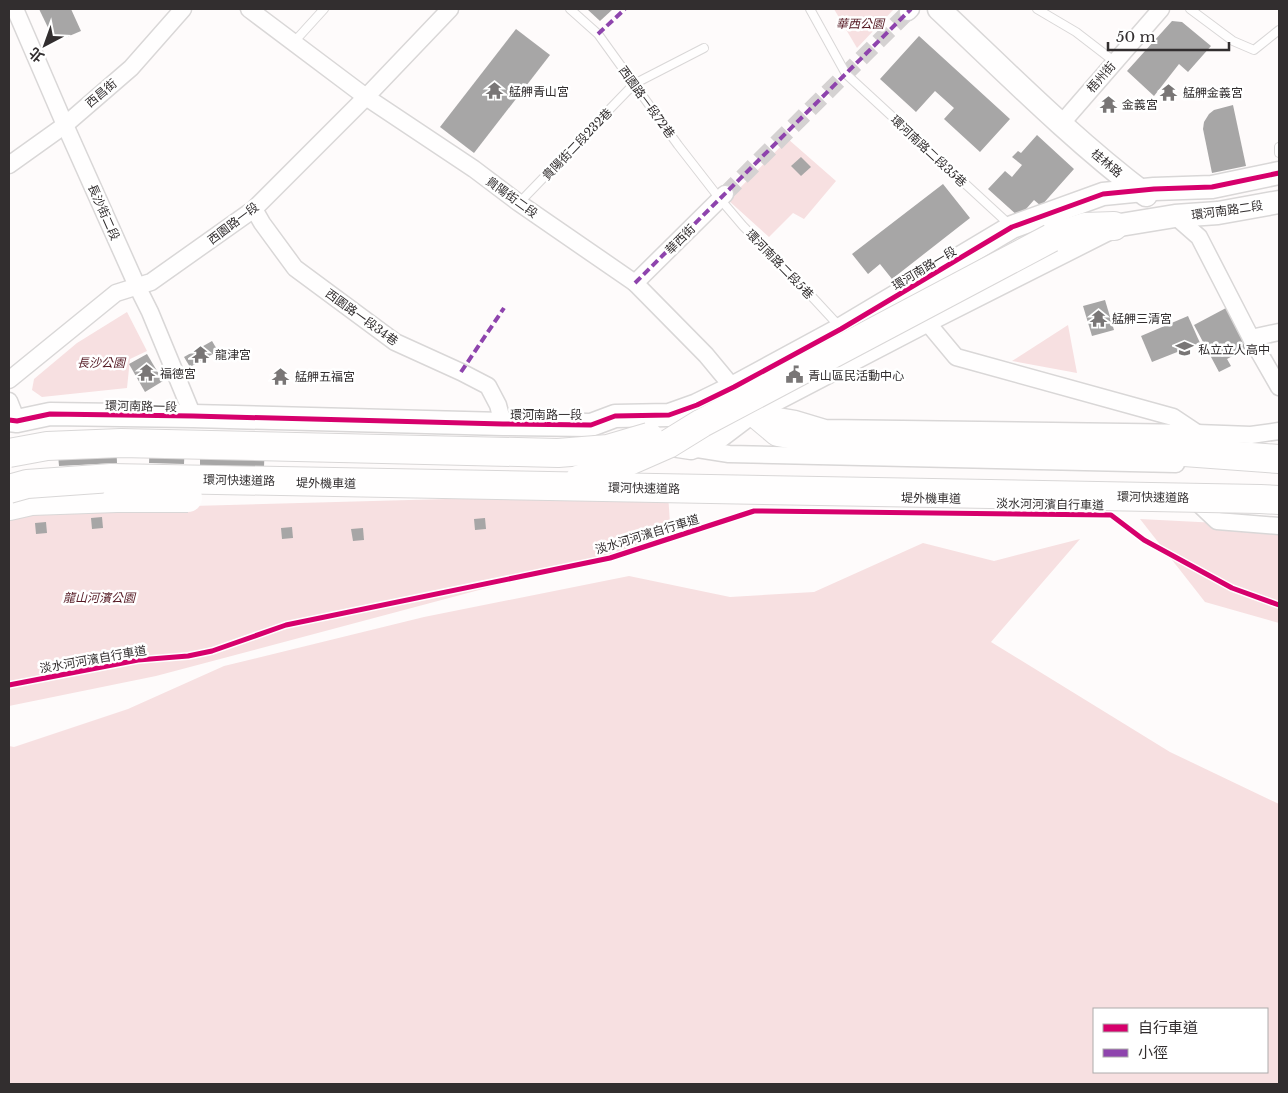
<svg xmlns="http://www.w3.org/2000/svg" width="1288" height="1093" font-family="'Libre Baskerville','Noto Sans TC',serif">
	<rect width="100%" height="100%" fill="#fefbfb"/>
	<g fill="#f7e0e1" fill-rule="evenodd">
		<polygon points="834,9 894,9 857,48"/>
		<polygon points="788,139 836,181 804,219 793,213 769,237 728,200"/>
		<polygon points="127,312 147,351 130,359 127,388 42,397 32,390 34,379 77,343"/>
		<polygon points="1068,325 1077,373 1012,361"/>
		<polygon points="668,493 671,539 156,676 9,706 9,511"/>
		<polygon points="1140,519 1279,526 1279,623 1205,602"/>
		<path d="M 1080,539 L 991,642 L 1170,752 L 1279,804 L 1279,1084 L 9,1084 L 9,746 L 14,747 L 128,709 L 224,666 L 424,617 L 629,576 L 730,597 L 814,592 L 923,543 L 994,561 ZM 1267,1009 L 1267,1072 L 1094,1072 L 1094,1009 Z"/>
	</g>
	<g fill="#a7a6a6">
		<polygon points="39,9 71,9 81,31 55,42"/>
		<polygon points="587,9 613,9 600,21"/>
		<polygon points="1172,21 1182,22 1211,46 1188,72 1179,64 1154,96 1127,71"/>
		<polygon points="516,29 550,55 474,153 440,127"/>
		<polygon points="919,36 1010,119 980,152 944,119 954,108 935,91 916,112 880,79"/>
		<polygon points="1233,105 1246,166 1212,173 1203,129 1204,122 1209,114 1214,110"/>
		<polygon points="1037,135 1074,169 1041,206 1034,200 1019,217 988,189 1005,171 1012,177 1022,165 1012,157 1018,151 1021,153"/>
		<polygon points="801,157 811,167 801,176 791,166"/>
		<polygon points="943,184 970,218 892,279 880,264 868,274 852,254"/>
		<polygon points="1105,300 1114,330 1092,336 1083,306"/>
		<polygon points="1226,308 1247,348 1227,359 1231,366 1219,372 1194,325"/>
		<polygon points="1188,316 1200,343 1152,362 1141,336"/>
		<polygon points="212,341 218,351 190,367 184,357"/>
		<polygon points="147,354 163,381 145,392 129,364"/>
		<polygon points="150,438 185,440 184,464 149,463"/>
		<polygon points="116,439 117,463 59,466 57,443"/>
		<polygon points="200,439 265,441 264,467 200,465"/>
		<polygon points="102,517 103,528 92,529 91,518"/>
		<polygon points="485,518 486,529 475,530 474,519"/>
		<polygon points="46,522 47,533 36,534 35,523"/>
		<polygon points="292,527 293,538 282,539 281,528"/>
		<polygon points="363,528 364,540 353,541 351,529"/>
	</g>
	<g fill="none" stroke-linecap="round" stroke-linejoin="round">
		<polyline stroke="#d5d2d2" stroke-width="16" stroke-dasharray="16 8" stroke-linecap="butt" points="725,194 908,12"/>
		<defs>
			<g id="lane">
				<polyline points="570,9 598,34 678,145 720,199 743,226 803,287 840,327"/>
				<polyline points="810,9 846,74 1011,226"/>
				<polyline points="1037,9 1076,32 1115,62"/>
				<polyline points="1190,9 1233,41 1254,50 1279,30"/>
				<polyline points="294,42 324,9"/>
				<polyline points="1279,147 1279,153"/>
				<polyline points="519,203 634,84 704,48"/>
			</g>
			<g id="street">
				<polyline points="15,9 65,125 137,286 150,312 193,416"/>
				<polyline points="249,9 366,97 474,169 519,203 635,283 706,355 740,396"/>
				<polyline points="908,12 911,9"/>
				<polyline points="1061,124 1161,9"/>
				<polyline points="9,165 65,125 131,68 183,9"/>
				<polyline points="254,209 262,223 295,268 395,342 461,372 488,386 498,405 503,424"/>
				<polyline points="1175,216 1199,237 1251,338 1279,387"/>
				<polyline points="635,283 725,194"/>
				<polyline points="926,321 956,357 1173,417 1197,433"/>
				<polyline points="1251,338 1279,332"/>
				<polyline points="9,380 116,293 151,282 254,209 366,97 450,9"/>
				<polyline points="9,401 17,421"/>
				<polyline points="760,413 795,419 825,428 1197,433 1251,435 1279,431"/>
				<polyline points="691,448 729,454 1176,464"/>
				<polyline points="1199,504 1217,521 1279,526"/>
			</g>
			<g id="secondary">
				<path d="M 939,9 C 1006,72 1072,139 1146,195"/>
				<polyline points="9,420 17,421 50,414 193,416 503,424 591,425 615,416 669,415 697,405 734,387 841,329 1012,227 1103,194 1154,189 1212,187 1279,173"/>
				<polyline points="658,443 691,448 720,436 753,411 926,321 1114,226 1175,216 1218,213 1279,202"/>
			</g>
			<g id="highway">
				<polyline points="1051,238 1085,227 1114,226"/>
				<polyline points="753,411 778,432 834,442 1143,449 1279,459"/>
				<polyline points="9,506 31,501 117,498"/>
			</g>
		</defs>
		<use href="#lane" stroke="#d9d7d7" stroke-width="10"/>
		<use href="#street" stroke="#d9d7d7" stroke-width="19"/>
		<use href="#secondary" stroke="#d9d7d7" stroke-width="25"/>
		<use href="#highway" stroke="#d9d7d7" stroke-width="30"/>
		<use href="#lane" stroke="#fffefe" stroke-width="8"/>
		<use href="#street" stroke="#fffefe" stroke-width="16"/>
		<use href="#secondary" stroke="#fffefe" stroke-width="22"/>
		<use href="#highway" stroke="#fffefe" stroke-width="28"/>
		<defs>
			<g id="highway-bridge">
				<polyline points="9,453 47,446 121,443 558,453 608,449 649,437"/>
				<polyline points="580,479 611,469 668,444 702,423 1051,238"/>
				<polyline points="9,489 27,484 111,478 1260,499 1279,500"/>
				<polyline points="117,498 188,498"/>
			</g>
		</defs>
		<use href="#highway-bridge" stroke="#d9d7d7" stroke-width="30" stroke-linecap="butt"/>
		<use href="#highway-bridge" stroke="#fffefe" stroke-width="28"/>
		<g stroke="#8e44ad" stroke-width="4" stroke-dasharray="8 4" stroke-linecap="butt">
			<polyline points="598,34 625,9"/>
			<polyline points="635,283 911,9"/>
			<polyline points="461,372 504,308"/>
		</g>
		<defs>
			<g id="cycleway">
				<polyline points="9,420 17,421 50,414 193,416 503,424 591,425 615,416 669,415 697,405 734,387 841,329 1012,227 1103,194 1154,189 1212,187 1279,173"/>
				<polyline points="9,685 138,660 188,656 212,651 286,625 610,558 754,511 1111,515 1144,540 1232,588 1279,605"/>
			</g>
		</defs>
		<use href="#cycleway" stroke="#fff" stroke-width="8"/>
		<use href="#cycleway" stroke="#d6006c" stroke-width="5"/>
	</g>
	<defs>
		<symbol id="temple-bare" viewBox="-9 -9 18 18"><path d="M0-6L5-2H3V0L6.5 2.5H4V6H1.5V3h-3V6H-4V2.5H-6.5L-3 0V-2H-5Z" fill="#797676" stroke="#fff" stroke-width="2.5" paint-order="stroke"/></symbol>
		<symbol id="school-bare" viewBox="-9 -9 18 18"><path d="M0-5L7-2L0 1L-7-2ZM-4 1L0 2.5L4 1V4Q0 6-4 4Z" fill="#797676" stroke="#fff" stroke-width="2.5" paint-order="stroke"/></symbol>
		<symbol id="civic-bare" viewBox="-9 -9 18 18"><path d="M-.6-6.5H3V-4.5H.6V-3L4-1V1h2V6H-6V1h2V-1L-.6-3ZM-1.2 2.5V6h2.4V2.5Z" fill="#797676" stroke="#fff" stroke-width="2.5" paint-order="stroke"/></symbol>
	</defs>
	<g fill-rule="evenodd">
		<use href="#temple-bare" x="482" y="78" width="25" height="25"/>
		<use href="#temple-bare" x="1156" y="80" width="25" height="25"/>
		<use href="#temple-bare" x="1096" y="92" width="25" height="25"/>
		<use href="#temple-bare" x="1086" y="306" width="25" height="25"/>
		<use href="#school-bare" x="1172" y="336" width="25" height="25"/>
		<use href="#temple-bare" x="188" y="342" width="25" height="25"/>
		<use href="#temple-bare" x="134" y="360" width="25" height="25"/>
		<use href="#civic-bare" x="782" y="362" width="25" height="25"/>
		<use href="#temple-bare" x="268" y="364" width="25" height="25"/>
	</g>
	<g text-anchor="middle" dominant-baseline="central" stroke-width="5" stroke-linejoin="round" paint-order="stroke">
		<g font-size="12" font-style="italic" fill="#541822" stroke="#fff">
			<text x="860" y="23">華西公園</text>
			<text x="101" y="362">長沙公園</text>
			<text x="99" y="597">龍山河濱公園</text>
		</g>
		<g font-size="12" fill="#322e2f" stroke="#fff">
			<text transform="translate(1101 77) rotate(-49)">梧州街</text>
			<text transform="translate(101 93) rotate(-40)">西昌街</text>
			<text transform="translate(647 102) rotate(54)">西園路一段72巷</text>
			<text transform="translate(577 144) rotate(-46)">貴陽街二段232巷</text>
			<text transform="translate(929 151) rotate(43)">環河南路二段35巷</text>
			<text transform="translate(1107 163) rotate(40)">桂林路</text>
			<text transform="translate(512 197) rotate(36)">貴陽街二段</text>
			<text transform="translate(1227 210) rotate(-8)">環河南路二段</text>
			<text transform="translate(104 212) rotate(66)">長沙街二段</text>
			<text transform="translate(233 223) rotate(-37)">西園路一段</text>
			<text transform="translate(680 239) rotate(-45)">華西街</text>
			<text transform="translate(780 264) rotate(46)">環河南路二段5巷</text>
			<text transform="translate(924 268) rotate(-31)">環河南路一段</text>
			<text transform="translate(362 317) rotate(36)">西園路一段34巷</text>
			<text transform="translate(141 406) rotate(1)">環河南路一段</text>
			<text x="546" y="414">環河南路一段</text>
			<text transform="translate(239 480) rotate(1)">環河快速道路</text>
			<text transform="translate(326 483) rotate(1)">堤外機車道</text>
			<text transform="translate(644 488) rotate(1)">環河快速道路</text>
			<text transform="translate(1153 497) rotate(1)">環河快速道路</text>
			<text transform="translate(931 498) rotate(1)">堤外機車道</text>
			<text transform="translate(1050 504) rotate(1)">淡水河河濱自行車道</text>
			<text transform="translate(647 534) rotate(-17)">淡水河河濱自行車道</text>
			<text transform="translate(93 659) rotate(-10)">淡水河河濱自行車道</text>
		</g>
		<g font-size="12" fill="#322e2f" stroke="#fff" text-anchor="start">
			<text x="509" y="91">艋舺青山宮</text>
			<text x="1183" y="92">艋舺金義宮</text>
			<text x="1122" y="104">金義宮</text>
			<text x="1112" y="318">艋舺三清宮</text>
			<text x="1198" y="349">私立立人高中</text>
			<text x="215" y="354">龍津宮</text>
			<text x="160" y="373">福德宮</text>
			<text x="808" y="375">青山區民活動中心</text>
			<text x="295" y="376">艋舺五福宮</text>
		</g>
	</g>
	<rect width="1288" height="1093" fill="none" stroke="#322e2f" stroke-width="20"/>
	<rect x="1093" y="1008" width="175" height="65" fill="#ffffff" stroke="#adabac"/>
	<rect x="1103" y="1024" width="25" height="8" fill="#d6006c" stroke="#adabac"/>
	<text x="1138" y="1033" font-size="15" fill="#322e2f">自行車道</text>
	<rect x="1103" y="1049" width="25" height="8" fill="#8e44ad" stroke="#adabac"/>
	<text x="1138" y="1058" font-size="15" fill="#322e2f">小徑</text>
	<g transform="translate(45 45) rotate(221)" stroke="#ffffff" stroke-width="4" paint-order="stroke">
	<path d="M0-4L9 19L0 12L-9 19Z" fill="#322e2f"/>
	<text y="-8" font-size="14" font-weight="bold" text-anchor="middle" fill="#322e2f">北</text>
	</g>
	<path d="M1108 42v8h121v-8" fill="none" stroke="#322e2f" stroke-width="2.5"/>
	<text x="1116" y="42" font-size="15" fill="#322e2f" stroke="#ffffff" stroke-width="4" paint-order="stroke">50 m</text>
</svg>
